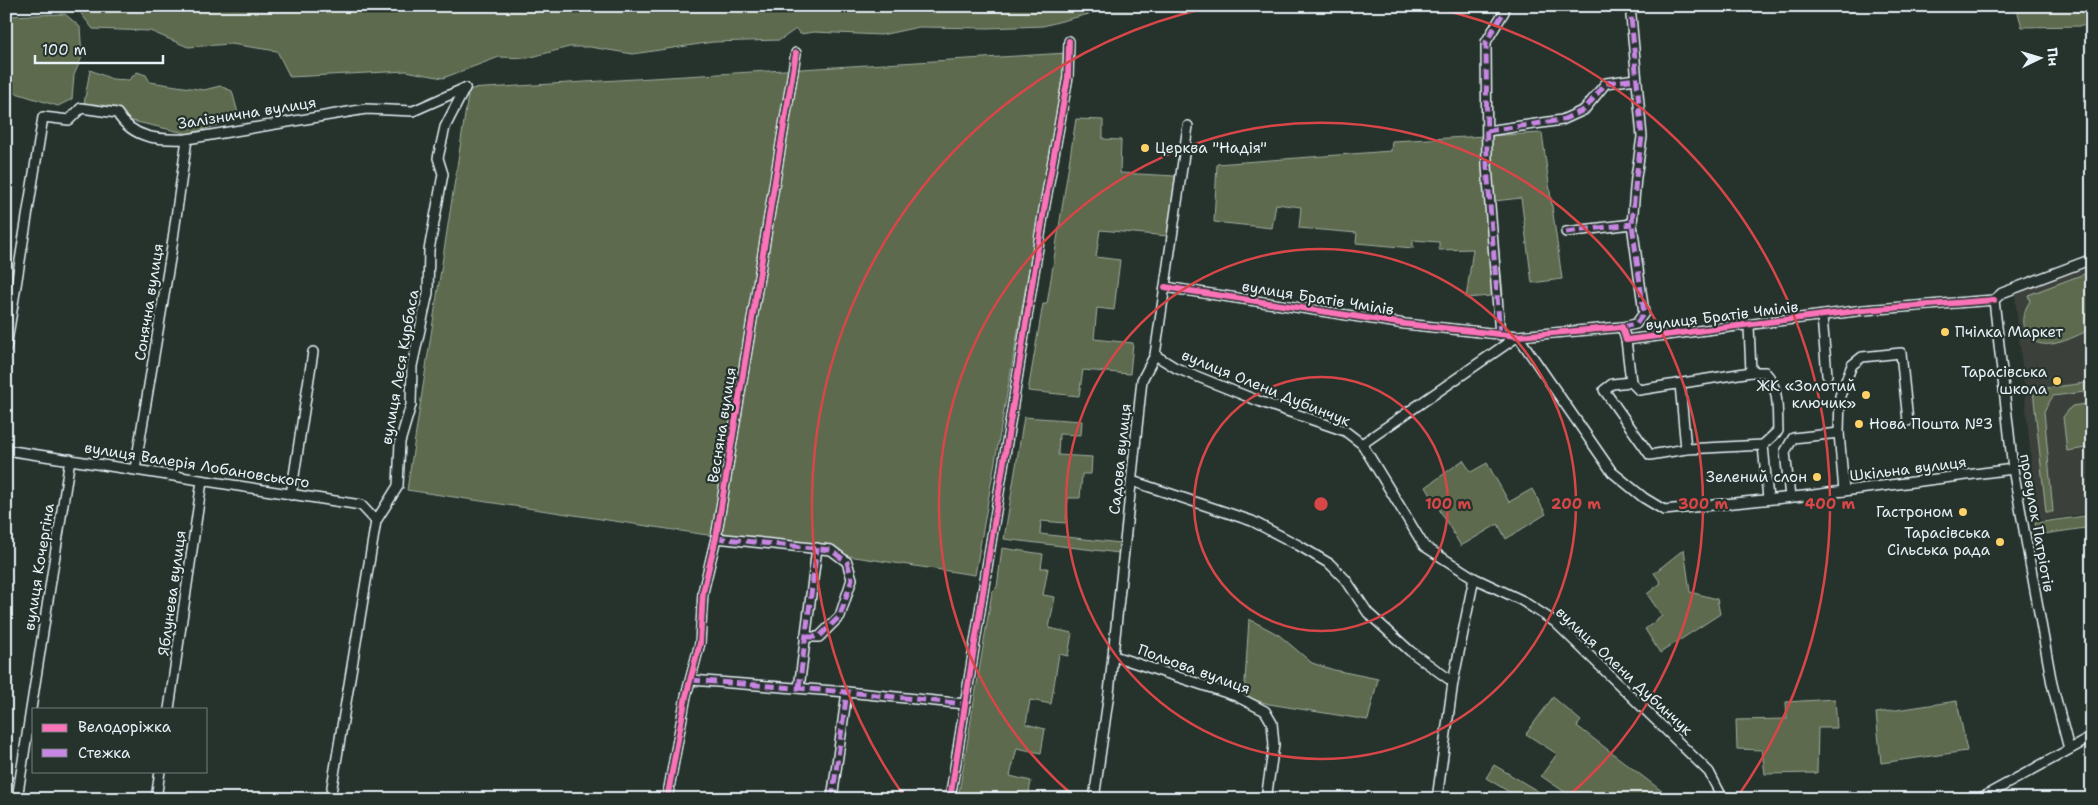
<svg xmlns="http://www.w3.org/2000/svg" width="2098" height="805" font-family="'Shantell Sans',sans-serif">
	<rect width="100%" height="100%" fill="#26332d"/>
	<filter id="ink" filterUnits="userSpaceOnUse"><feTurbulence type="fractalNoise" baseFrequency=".02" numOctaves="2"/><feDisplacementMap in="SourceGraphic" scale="10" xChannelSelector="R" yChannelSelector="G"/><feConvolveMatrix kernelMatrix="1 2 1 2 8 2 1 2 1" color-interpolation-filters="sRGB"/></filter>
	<g filter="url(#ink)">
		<polygon fill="#3b413a" points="2092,265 2092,513 2037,521 2015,294"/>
		<g fill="#5d6b4d" stroke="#a2aea2">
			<polygon points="110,6 369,11 397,6 1281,6 1100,11 1043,26 988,28 919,27 881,35 814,32 800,34 796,29 780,40 713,42 633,54 590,47 569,47 528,58 499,57 443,78 406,71 290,77 277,51 231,44 188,47 150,31 93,29 79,11"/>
			<polygon points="1736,6 1866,6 1853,12"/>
			<polygon points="2016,6 2092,6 2092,22 2083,26 2022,27"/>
			<polygon points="65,14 80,27 82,57 74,75 72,99 58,106 6,90 6,16"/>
			<polygon points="1067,53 975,575 407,490 469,89"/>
			<polygon points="90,70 112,79 129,80 137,72 146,75 150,82 204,90 220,86 232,91 238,113 218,125 189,134 89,111 84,104"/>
			<polygon points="1076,119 1103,120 1103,139 1121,140 1120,173 1175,176 1168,236 1100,230 1096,257 1120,260 1114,310 1097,308 1094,339 1133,343 1130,374 1083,370 1079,396 1028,391 1043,304 1047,304"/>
			<polygon points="1542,133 1562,279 1532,283 1521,198 1494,201 1503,295 1466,298 1473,249 1439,250 1439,242 1413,240 1413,248 1356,243 1357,233 1299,228 1301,207 1276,204 1272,228 1214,222 1217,164 1391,151 1392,141"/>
			<path d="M 2092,271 L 2092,329 C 2072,337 2039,358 2025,331 C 2020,320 2024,311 2030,301 L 2028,295 Z"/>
			<polygon points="2092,382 2092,391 2053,396 2044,411 2053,512 2046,512 2033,390"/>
			<polygon points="2092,403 2092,447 2067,451 2063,417 2072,406"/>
			<polygon points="1024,417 1082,421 1081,435 1059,434 1058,455 1092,457 1091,474 1082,474 1080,498 1068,498 1066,523 1041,521 1040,534 1120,543 1119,553 1004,539"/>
			<polygon points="1463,460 1471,472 1487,463 1509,502 1532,489 1546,514 1506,539 1498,524 1461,546 1426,487"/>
			<polygon points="2092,515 2092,527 2037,535 2035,523"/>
			<polygon points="1002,548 1043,554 1041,568 1048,568 1043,595 1055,597 1049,628 1072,633 1068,656 1059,654 1051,704 1030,700 1026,724 1045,729 1041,753 1017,748 1010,776 1031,781 1028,799 958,799 992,592 997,587"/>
			<polygon points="1684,549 1690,592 1717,599 1720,614 1660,653 1645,629 1662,616 1647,594 1661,583 1654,573"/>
			<polygon points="1249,619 1279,635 1312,663 1334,670 1378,679 1368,720 1269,704 1244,697"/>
			<polygon points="1553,697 1581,721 1577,726 1667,795 1665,799 1575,799 1541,776 1557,754 1526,734"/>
			<polygon points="1835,699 1837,728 1818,728 1817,773 1765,774 1762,750 1737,749 1736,720 1787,719 1786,702"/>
			<polygon points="1957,701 1967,751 1881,763 1876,713"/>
			<polygon points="1494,765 1551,799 1521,799 1486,778"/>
		</g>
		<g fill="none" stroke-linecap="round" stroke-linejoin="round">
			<defs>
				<g id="minor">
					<polyline points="1487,131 1562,120 1584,110 1606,83 1636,79"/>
					<polyline points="1566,232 1632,224"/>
					<polyline points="1165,287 1405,324 1518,336 1622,327 1626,340 1864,310 1994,300"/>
					<polyline points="1994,300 2013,469 2052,684 2069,749"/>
					<polyline points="1994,300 2002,293 2092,259"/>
					<polyline points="1822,317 1827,375"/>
					<polyline points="1622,327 1636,324 1644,313 1632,224 1636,177 1642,137 1631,16"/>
					<polyline points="1500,335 1487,166 1486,42 1504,12"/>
					<polyline points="1626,340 1631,382 1639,390 1751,372 1749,326"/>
					<path d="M 6,348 L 43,117 L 69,120 L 81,108 L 117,113 C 133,139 158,140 187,139 L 366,109 L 413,111 L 465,88"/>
					<polyline points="1155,355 1176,368 1261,402 1345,431 1362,444 1424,546 1474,578 1521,600 1555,622 1709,772 1723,799"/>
					<path d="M 1751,372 L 1765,372 C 1780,387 1777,412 1778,431 L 1763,445"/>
					<polyline points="1631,382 1612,384 1604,390 1650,455 1686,449 1680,384"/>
					<polyline points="1362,444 1518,336 1612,472 1644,498 1664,510 1813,495 2013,469"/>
					<polyline points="1686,449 1763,445 1768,499"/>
					<polyline points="6,450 361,505 376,521"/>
					<polyline points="135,469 171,253 187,139"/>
					<polyline points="1132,481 1252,521 1298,545 1330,564 1346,580 1368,613 1410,651 1453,682"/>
					<polyline points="1844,491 1839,433 1840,396 1852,365 1862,357 1901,353 1908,421"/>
					<polyline points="291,495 313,352"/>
					<polyline points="1790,497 1785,452 1793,438 1839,433"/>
					<polyline points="716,538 831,550 847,562 852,579 840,616 819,637 805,637"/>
					<polyline points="1114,656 1236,696 1265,711 1272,723 1274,745 1266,799"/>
					<polyline points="691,680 847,692 965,704"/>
					<polyline points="799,688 817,548"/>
					<polyline points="169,709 202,481"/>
					<polyline points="17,799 70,459"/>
					<polyline points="156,799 160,771"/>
					<polyline points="330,799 376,521 398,486 400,442 411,405 412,366 428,293 429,250 443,174 438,158 445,127 465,88"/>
					<polyline points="667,799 686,696 700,643 703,592 716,538 796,53"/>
					<polyline points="832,799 847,692"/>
					<polyline points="950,799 1044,210 1068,77 1069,41"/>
					<polyline points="1094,799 1109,693 1142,380 1155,355 1188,126"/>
					<polyline points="1437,799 1453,682 1474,578"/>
					<polyline points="1979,799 2092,737"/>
				</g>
			</defs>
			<use href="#minor" stroke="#e8f1f8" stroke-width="12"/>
			<use href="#minor" stroke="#26332d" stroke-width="9"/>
			<g stroke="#c787e3" stroke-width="5" stroke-dasharray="10 5" stroke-linecap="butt">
				<polyline points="1487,131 1562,120 1584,110 1606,83 1636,79"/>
				<polyline points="1566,232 1632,224"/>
				<polyline points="1622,327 1636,324 1644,313 1632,224 1636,177 1642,137 1631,16"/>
				<polyline points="1500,335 1487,166 1486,42 1504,12"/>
				<polyline points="716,538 831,550 847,562 852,579 840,616 819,637 805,637"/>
				<polyline points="691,680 847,692 965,704"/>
				<polyline points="799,688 817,548"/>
				<polyline points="832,799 847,692"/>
			</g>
			<defs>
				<g id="cycleway">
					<polyline points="1165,287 1405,324 1518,336 1622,327 1626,340 1864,310 1994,300"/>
					<polyline points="667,799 686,696 700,643 703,592 716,538 796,53"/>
					<polyline points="950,799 1044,210 1068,77 1069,41"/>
				</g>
			</defs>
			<use href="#cycleway" stroke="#26332d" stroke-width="9"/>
			<use href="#cycleway" stroke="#fb73b8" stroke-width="6"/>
		</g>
	</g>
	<g fill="none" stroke="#d94647" stroke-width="2.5">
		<circle cx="1321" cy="504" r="127"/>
		<circle cx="1321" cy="504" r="255"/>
		<path d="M1075 797A382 382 0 1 1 1567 797"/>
		<path d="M904 796A509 509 0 0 1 1211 7M1431 7A509 509 0 0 1 1738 796"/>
	</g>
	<g fill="#ffd166" stroke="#26332d" stroke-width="2">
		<circle cx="1145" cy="148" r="5"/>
		<circle cx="1945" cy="332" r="5"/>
		<circle cx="2057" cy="381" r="5"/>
		<circle cx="1866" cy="395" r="5"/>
		<circle cx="1859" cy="424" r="5"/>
		<circle cx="1817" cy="477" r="5"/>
		<circle cx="1963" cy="512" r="5"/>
		<circle cx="2000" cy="542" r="5"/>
	</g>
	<g text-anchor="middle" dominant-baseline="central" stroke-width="4.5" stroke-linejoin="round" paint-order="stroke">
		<g font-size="15" fill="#e8f1f8" stroke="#26332d">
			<text transform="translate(247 113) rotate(-9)">Залізнична вулиця</text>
			<text transform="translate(1318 298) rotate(9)">вулиця Братів Чмілів</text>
			<text transform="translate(149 302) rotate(-81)">Сонячна вулиця</text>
			<text transform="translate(1722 316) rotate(-7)">вулиця Братів Чмілів</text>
			<text transform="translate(400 367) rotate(-80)">вулиця Леся Курбаса</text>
			<text transform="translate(1266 388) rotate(22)">вулиця Олени Дубинчук</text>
			<text transform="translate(722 425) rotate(-81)">Весняна вулиця</text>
			<text transform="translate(1120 459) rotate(-84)">Садова вулиця</text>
			<text transform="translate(197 465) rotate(9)">вулиця Валерія Лобановського</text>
			<text transform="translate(1908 469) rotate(-7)">Шкільна вулиця</text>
			<text transform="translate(2037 523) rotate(80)">провулок Патріотів</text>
			<text transform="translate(39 567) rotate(-81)">вулиця Кочергіна</text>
			<text transform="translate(172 593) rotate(-82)">Яблунева вулиця</text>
			<text transform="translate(1194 669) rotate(20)">Польова вулиця</text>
			<text transform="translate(1624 671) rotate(43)">вулиця Олени Дубинчук</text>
		</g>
		<g font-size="15" fill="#e8f1f8" stroke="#26332d" text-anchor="end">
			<text x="1155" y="148" text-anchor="start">Церква "Надія"</text>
			<text x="1955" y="332" text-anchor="start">Пчілка Маркет</text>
			<text x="2047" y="372">Тарасівська<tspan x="2047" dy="17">школа</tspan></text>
			<text x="1856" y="386">ЖК «Золотий<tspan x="1856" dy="17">ключик»</tspan></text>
			<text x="1869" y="424" text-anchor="start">Нова Пошта №3</text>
			<text x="1807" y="477">Зелений слон</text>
			<text x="1953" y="512">Гастроном</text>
			<text x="1990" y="533">Тарасівська<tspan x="1990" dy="17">Сільська рада</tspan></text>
		</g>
	</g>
	<circle cx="1321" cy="504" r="8" fill="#d94647" stroke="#26332d" stroke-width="2.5"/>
	<g font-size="15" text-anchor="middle" font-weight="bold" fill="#d94647" stroke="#26332d" stroke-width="4.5" stroke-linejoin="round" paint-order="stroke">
		<text x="1448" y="509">100 m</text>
		<text x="1576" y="509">200 m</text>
		<text x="1703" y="509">300 m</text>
		<text x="1830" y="509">400 m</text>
	</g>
	<rect width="2098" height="805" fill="none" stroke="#26332d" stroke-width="25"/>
	<rect x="12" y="12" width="2073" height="780" fill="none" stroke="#e8f1f8" stroke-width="2" filter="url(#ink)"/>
	<rect x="32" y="708" width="175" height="65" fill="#26332d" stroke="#747f7e"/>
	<rect x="42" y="724" width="25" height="8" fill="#fb73b8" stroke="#747f7e"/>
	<text x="78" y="732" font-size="15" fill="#e8f1f8">Велодоріжка</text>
	<rect x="42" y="749" width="25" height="8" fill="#c787e3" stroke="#747f7e"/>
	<text x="78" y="758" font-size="15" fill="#e8f1f8">Стежка</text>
	<g transform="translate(2040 58) rotate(85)" stroke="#26332d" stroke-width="4" paint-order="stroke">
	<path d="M0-4L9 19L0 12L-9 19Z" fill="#e8f1f8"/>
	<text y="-8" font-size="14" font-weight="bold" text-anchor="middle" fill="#e8f1f8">Пн</text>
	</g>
	<path d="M35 55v8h128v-8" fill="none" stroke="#e8f1f8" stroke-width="2.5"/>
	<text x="42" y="55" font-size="15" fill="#e8f1f8" stroke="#26332d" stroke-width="4" paint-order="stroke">100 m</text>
</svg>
